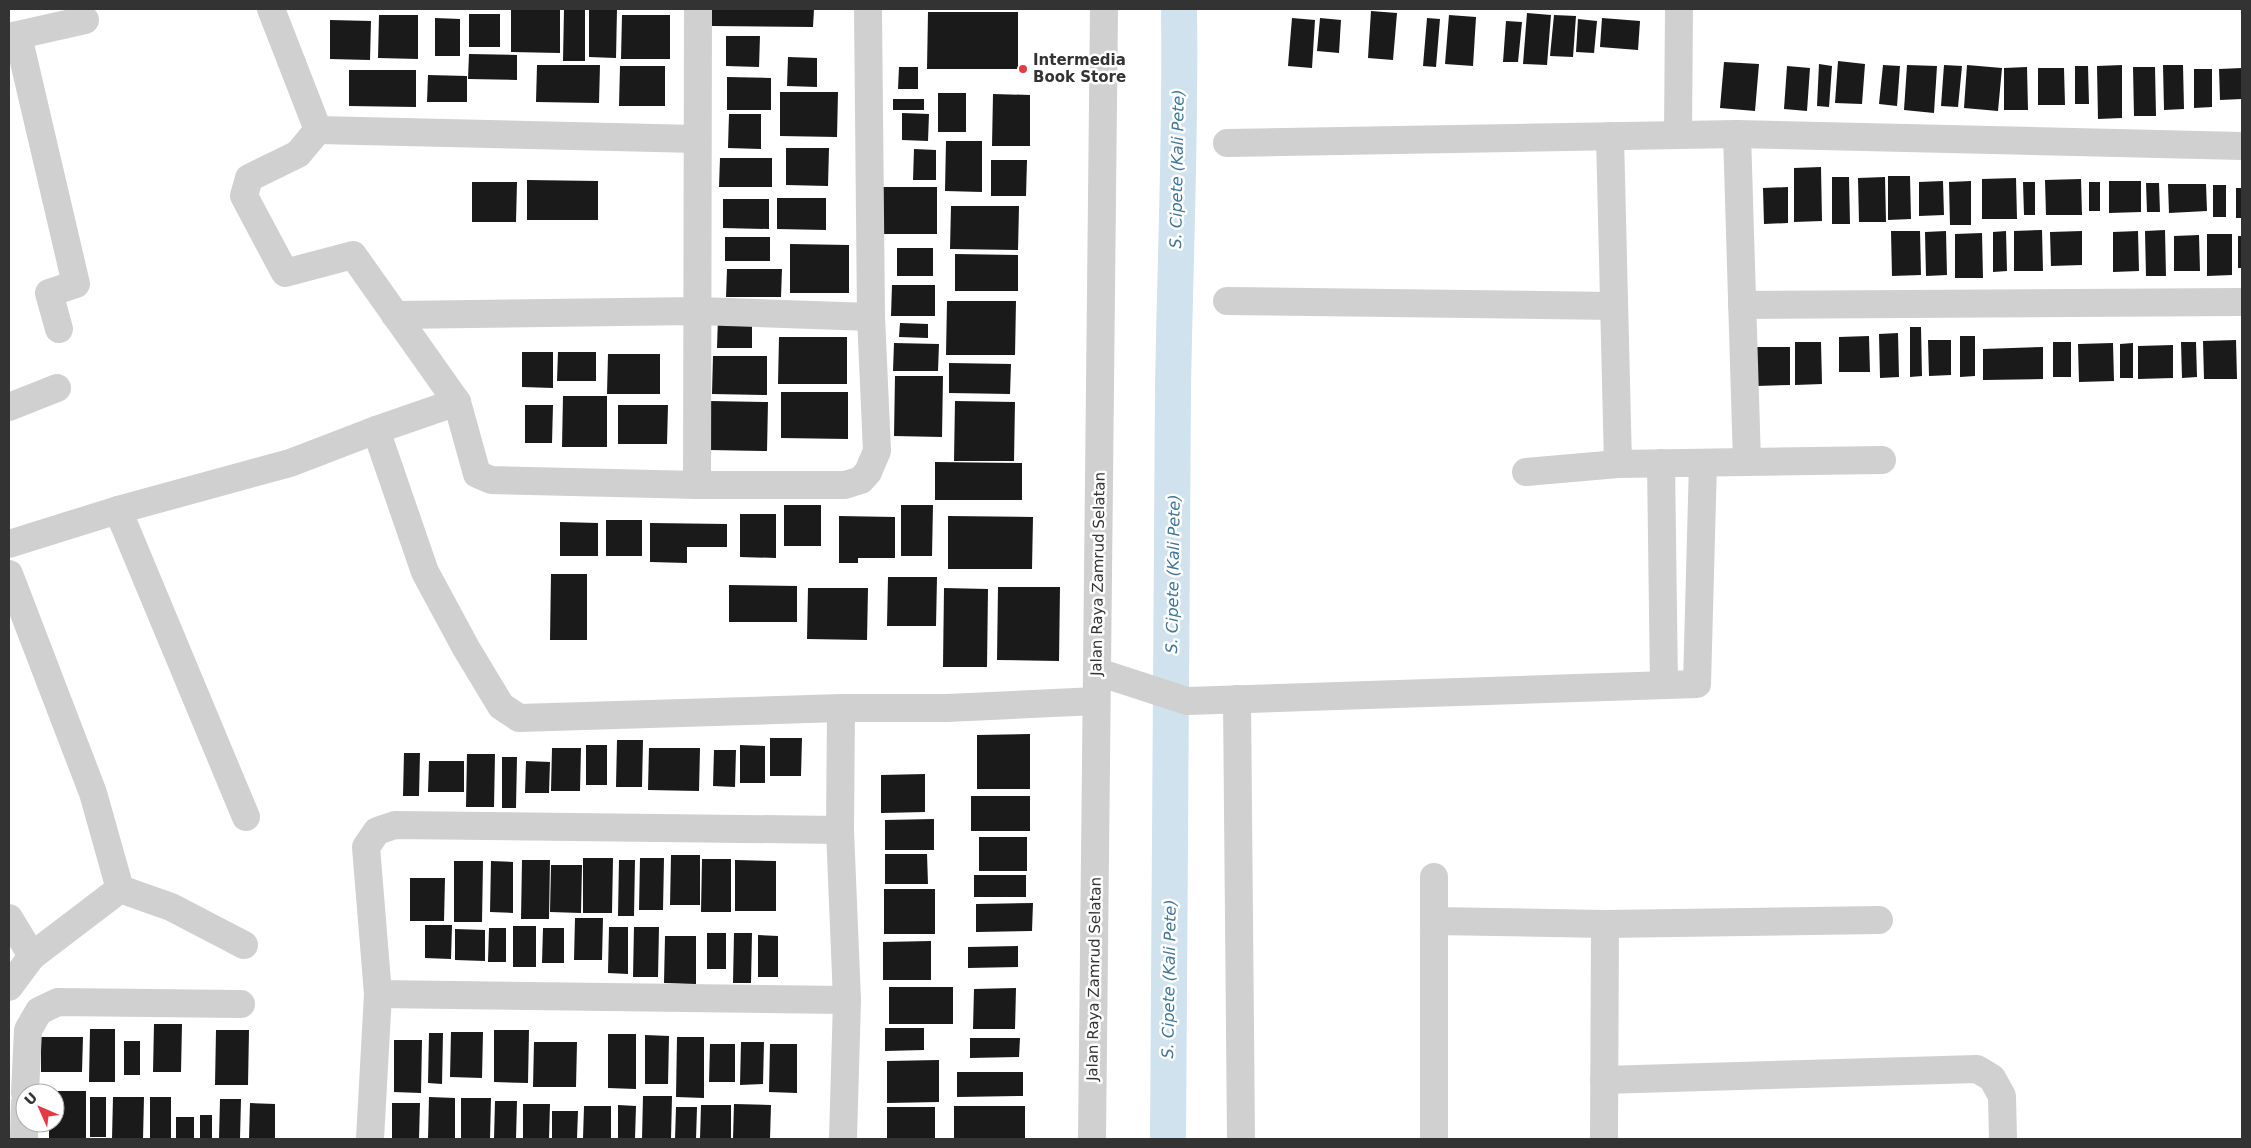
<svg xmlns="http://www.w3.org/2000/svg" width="2251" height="1148" font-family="'DejaVu Sans',sans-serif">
	<rect width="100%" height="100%" fill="#fff"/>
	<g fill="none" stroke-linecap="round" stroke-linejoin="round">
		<path stroke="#cfe2ee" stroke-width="36" d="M 1168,1139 C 1168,889 1169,639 1173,389 C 1175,262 1181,136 1179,9"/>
	</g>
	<g fill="#1a1a1a">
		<polygon points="511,9 560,9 560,53 511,52"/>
		<polygon points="564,9 585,9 585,61 563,61"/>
		<polygon points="589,9 617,9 616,58 589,57"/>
		<polygon points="712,9 814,9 813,27 712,26"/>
		<polygon points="1371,11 1397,13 1393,60 1368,58"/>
		<polygon points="928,12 1018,12 1018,69 927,69"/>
		<polygon points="1527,13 1551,15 1547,65 1523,64"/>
		<rect x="469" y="14" width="31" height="33"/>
		<polygon points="379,15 418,15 418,59 378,58"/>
		<polygon points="622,15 670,15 670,59 621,59"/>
		<polygon points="1449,15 1476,17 1473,66 1445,64"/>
		<polygon points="1554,15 1576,16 1573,57 1550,56"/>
		<polygon points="435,18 460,19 460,56 435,56"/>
		<polygon points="1292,18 1315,20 1312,68 1288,66"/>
		<polygon points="1320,18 1341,20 1339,53 1317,51"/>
		<polygon points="1427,18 1440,19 1436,67 1423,66"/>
		<polygon points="1602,18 1640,21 1638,50 1600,47"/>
		<polygon points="1578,19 1597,21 1594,53 1576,52"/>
		<polygon points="330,20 371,21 370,60 330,59"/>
		<polygon points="1506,21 1522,22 1518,62 1503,62"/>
		<polygon points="726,36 760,36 759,67 726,66"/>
		<polygon points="469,54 517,55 517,80 468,79"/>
		<polygon points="788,57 817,58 817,87 787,86"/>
		<polygon points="1838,61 1865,64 1862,104 1835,103"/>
		<polygon points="1724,62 1759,64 1755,111 1720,108"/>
		<polygon points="1819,64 1832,66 1829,107 1817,106"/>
		<polygon points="537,65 600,65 599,103 536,102"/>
		<polygon points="1883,65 1900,66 1897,106 1879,104"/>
		<polygon points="1907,65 1937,66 1934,113 1904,110"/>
		<polygon points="1944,65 1962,66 1958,107 1941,106"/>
		<polygon points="1967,65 2002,68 1998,111 1964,108"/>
		<polygon points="2122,65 2122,118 2098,119 2097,66"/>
		<polygon points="2163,65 2183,65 2184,109 2164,110"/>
		<polygon points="620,66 665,66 665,106 619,106"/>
		<polygon points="1787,66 1810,68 1807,111 1784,109"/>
		<polygon points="2075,66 2088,66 2089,104 2075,104"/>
		<polygon points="899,67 918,67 918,89 898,89"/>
		<polygon points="2027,67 2028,110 2004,110 2004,68"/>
		<polygon points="2133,67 2155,67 2156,116 2134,116"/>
		<polygon points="2038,68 2064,68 2065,105 2038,105"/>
		<polygon points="2242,68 2242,99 2220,100 2219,69"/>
		<polygon points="2194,69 2212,69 2212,107 2194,108"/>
		<polygon points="349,70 416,70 416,107 349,106"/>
		<polygon points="428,75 467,76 467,102 427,102"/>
		<polygon points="727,77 771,78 771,110 727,110"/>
		<polygon points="780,92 838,92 837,137 780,136"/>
		<rect x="938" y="93" width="28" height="39"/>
		<polygon points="993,94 1030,95 1030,146 992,146"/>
		<rect x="893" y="99" width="31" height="11"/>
		<polygon points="902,113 929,114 928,141 902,140"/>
		<polygon points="729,114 761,114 761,149 728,148"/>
		<polygon points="946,141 982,141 982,192 945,191"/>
		<polygon points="786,148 829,148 828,186 786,185"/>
		<polygon points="914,149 936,150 936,180 913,180"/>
		<polygon points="720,158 772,158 772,187 719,187"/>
		<polygon points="991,160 1027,160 1026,196 991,196"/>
		<polygon points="1821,167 1822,221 1794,222 1794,168"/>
		<polygon points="1888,176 1910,176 1911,219 1888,220"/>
		<polygon points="1832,177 1849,177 1850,224 1832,224"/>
		<polygon points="1885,177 1886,222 1859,222 1858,178"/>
		<polygon points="2016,178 2017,219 1982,219 1982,179"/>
		<polygon points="2081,179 2082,215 2046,215 2045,180"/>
		<polygon points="527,180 598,181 598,220 527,220"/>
		<polygon points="1943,181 1944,215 1919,216 1919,182"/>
		<polygon points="1971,181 1971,225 1950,225 1949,182"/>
		<polygon points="2109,181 2141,181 2141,212 2109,213"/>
		<polygon points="472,182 517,182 516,222 472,222"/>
		<polygon points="2023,182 2035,182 2035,215 2024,215"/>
		<rect x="2089" y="182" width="11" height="29"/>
		<polygon points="2146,183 2159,183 2160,212 2147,212"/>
		<polygon points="2168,184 2206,184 2207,211 2169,213"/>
		<rect x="2213" y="185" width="13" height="32"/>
		<polygon points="882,187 937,187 937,234 881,234"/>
		<polygon points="1788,187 1788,223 1764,224 1763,188"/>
		<rect x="2236" y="188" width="6" height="30"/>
		<polygon points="777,198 826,198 826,230 777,229"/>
		<polygon points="723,199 769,199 769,229 723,228"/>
		<polygon points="951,206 1019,206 1018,250 950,249"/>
		<polygon points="2042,230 2043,271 2014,271 2014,231"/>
		<polygon points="2165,230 2166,276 2146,276 2145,231"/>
		<polygon points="1891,231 1920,231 1921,275 1892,276"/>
		<polygon points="1946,231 1947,275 1926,276 1925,232"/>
		<polygon points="2006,231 2007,271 1993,272 1993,232"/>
		<polygon points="2082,231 2082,265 2051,266 2050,232"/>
		<polygon points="2138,231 2139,271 2113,272 2113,232"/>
		<polygon points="1982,233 1983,278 1955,278 1955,234"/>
		<polygon points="2207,234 2232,234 2232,275 2207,276"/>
		<polygon points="2199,235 2200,271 2174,271 2174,236"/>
		<rect x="2238" y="236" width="4" height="32"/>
		<rect x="725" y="237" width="45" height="24"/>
		<polygon points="790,244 849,245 849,293 790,293"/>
		<rect x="897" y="248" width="36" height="28"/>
		<polygon points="955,254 1018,255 1018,291 955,291"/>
		<polygon points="727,269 782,269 781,297 726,297"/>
		<polygon points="892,285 935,285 935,316 891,316"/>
		<polygon points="947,301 1016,301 1015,355 946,355"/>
		<polygon points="718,316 752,317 752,348 717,348"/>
		<polygon points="900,323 928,324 928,338 899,337"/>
		<polygon points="1910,327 1921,327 1922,376 1910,377"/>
		<polygon points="1898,333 1899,377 1880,378 1879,334"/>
		<polygon points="1869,336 1870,372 1839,372 1839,337"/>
		<polygon points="1960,336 1975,336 1975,376 1960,377"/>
		<polygon points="779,337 847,337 847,384 778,384"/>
		<polygon points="1928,340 1951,340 1951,375 1929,376"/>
		<polygon points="2236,340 2237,379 2204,379 2203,341"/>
		<polygon points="1795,342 1821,342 1822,384 1795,385"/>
		<rect x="2053" y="342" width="18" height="35"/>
		<polygon points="2181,342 2196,342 2197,377 2182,378"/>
		<polygon points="894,343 939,344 938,371 893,371"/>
		<polygon points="2113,343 2114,381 2079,382 2078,344"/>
		<polygon points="2133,343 2133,378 2120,378 2120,344"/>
		<polygon points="2173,345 2173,378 2138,379 2138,346"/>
		<polygon points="1756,347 1790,347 1790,385 1757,386"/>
		<polygon points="2043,347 2043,379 1983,380 1983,349"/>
		<polygon points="522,352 553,352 553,388 522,387"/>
		<polygon points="558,352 596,352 596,381 557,381"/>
		<polygon points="608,354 660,354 660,394 607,394"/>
		<polygon points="713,356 767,356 767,395 712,394"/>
		<polygon points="949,363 1011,364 1010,394 949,393"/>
		<polygon points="895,376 943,376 942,437 894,436"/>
		<polygon points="781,392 848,392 848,439 781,438"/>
		<polygon points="563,396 607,396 607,447 562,447"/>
		<polygon points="710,401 768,402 767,451 709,450"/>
		<polygon points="955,401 1015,402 1014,461 954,461"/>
		<polygon points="525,405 553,405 552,443 525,443"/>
		<polygon points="618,405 668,405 667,444 618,444"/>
		<polygon points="935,462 1022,463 1022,500 935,500"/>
		<rect x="784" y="505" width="37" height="41"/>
		<polygon points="901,505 933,505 932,556 901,556"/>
		<polygon points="740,514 776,514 776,558 740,557"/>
		<polygon points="839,516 895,517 895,558 858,558 858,563 839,563"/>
		<polygon points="948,516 1033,517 1032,569 948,569"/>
		<rect x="606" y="520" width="36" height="36"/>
		<polygon points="560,522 598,523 598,556 560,556"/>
		<polygon points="650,523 727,524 727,547 687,547 687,563 650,562"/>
		<polygon points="551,574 587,574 587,640 550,640"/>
		<polygon points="888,577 937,577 936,626 887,626"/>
		<polygon points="729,585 797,586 797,622 729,622"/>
		<polygon points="998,587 1060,587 1059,661 997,660"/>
		<polygon points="808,588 868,588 867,640 807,639"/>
		<polygon points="944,588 988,589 987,667 943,667"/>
		<polygon points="1030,734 1030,789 977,789 977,735"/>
		<polygon points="770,738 802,738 801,776 770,776"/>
		<polygon points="617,740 643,740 642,787 616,787"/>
		<rect x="586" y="745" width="21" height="40"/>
		<polygon points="740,745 765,746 765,783 740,783"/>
		<polygon points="552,748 581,748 580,791 551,791"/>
		<polygon points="649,748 700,748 699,791 648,790"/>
		<polygon points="714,750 736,750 735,787 713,786"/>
		<polygon points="404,753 420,753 419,796 403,796"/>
		<polygon points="467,754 495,754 494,807 466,807"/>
		<polygon points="502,757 517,757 516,808 502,808"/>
		<polygon points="429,761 464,761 464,792 428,792"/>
		<polygon points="526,761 550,762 549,793 525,793"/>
		<polygon points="925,774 925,812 881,813 881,775"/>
		<rect x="971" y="796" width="59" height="35"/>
		<polygon points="934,819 934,850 885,850 885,820"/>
		<rect x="979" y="837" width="48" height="34"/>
		<polygon points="885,854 927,854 928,884 885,884"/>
		<polygon points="671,855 700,855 700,905 670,905"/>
		<polygon points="583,858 613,858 612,913 583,913"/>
		<polygon points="640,858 664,858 663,910 639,910"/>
		<polygon points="702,859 731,859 731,912 701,912"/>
		<polygon points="522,860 550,860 549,919 521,919"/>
		<polygon points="619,860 635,860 634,916 618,916"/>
		<polygon points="735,860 776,861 776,911 735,911"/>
		<polygon points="454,861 483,861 482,922 454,922"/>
		<polygon points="491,861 513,862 513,913 490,912"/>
		<polygon points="551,865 582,865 581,913 550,912"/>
		<rect x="974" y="875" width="52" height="22"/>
		<polygon points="410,878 445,878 444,921 410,921"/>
		<rect x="884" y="889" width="51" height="45"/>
		<polygon points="1033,903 1032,931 976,932 976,904"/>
		<polygon points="575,918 603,918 602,960 574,960"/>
		<polygon points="425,925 452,925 451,959 425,958"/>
		<rect x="513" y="926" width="23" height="41"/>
		<polygon points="609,927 628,927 628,974 608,973"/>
		<polygon points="634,927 659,927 658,977 633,977"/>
		<polygon points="489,928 506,928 506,962 488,962"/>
		<polygon points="543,928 564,928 564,963 542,963"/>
		<polygon points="455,929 485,930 485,961 455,960"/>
		<rect x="707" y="933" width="19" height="36"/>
		<polygon points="734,933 752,933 751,983 733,983"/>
		<polygon points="758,935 778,936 778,977 758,977"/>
		<polygon points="665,936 696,936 696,984 664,983"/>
		<polygon points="931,941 931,980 883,980 883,942"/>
		<polygon points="1018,946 1018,967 968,968 968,947"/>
		<rect x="889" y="987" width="64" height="37"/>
		<polygon points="1016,988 1015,1029 973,1029 974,989"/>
		<polygon points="154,1024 182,1024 181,1072 153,1072"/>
		<polygon points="885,1028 924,1028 924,1050 885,1051"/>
		<polygon points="90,1029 115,1029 115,1082 89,1082"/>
		<polygon points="216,1030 249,1030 248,1085 215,1085"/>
		<polygon points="494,1030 529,1030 528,1083 494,1082"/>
		<polygon points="451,1032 483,1032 482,1078 450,1077"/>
		<polygon points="429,1033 443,1033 442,1084 428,1083"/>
		<polygon points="608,1034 636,1034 636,1089 608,1088"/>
		<polygon points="645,1035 669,1036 668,1084 645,1084"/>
		<polygon points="41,1037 83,1037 82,1072 41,1072"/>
		<polygon points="677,1037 704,1037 704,1098 676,1097"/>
		<polygon points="970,1038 1020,1038 1019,1057 970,1058"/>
		<polygon points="394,1040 422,1040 421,1093 394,1092"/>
		<rect x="124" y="1041" width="16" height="34"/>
		<polygon points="534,1042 577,1042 576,1087 533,1087"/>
		<polygon points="741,1042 764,1042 763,1084 740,1085"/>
		<polygon points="710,1044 735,1044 735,1082 709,1082"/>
		<polygon points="770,1044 797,1044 797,1093 769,1092"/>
		<polygon points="939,1060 939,1102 887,1103 887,1061"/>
		<polygon points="957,1072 1023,1072 1023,1096 957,1097"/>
		<polygon points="50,1091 86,1091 86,1139 49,1139 49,1123 55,1123 55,1093 50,1093"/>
		<polygon points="643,1096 672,1096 671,1139 642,1139"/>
		<rect x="90" y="1097" width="16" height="40"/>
		<polygon points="113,1097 144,1097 143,1139 112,1139"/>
		<rect x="150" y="1097" width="21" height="42"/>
		<polygon points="429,1097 455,1098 455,1139 428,1139"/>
		<polygon points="461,1098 491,1098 490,1139 461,1139"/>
		<polygon points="220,1099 241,1099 240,1139 219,1139"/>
		<polygon points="495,1101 517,1101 516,1139 494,1139"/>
		<polygon points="250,1103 275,1104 275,1139 249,1139"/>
		<polygon points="392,1103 420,1103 419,1139 392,1139"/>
		<polygon points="523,1104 550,1104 549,1139 523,1139"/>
		<polygon points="734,1104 771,1105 770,1139 733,1139"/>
		<polygon points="618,1105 636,1106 635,1139 618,1139"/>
		<polygon points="701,1105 731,1105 731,1139 700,1139"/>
		<polygon points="584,1106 611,1106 611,1139 583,1139"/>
		<rect x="954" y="1106" width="71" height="33"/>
		<polygon points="676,1107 697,1107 696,1139 675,1139"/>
		<rect x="887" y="1107" width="48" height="32"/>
		<polygon points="552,1111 578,1111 577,1139 552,1139"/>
		<rect x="200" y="1115" width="12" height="24"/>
		<rect x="176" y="1117" width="18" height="22"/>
	</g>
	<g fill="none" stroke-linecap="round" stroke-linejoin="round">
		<g stroke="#d0d0d0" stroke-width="28">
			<polyline points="271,9 318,130"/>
			<polyline points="698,9 697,485 845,485 861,480 868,472 877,451 871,317 868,9"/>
			<polyline points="18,36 76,284 49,293 59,329"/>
			<polyline points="9,37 85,20"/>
			<polyline points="318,130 298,154 249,178 244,196 285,273 353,255 457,402 477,474 491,480 697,485"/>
			<polyline points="318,130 697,139"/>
			<polyline points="1737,134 1747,462"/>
			<polyline points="1678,135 1679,9"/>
			<polyline points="1610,136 1618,464"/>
			<polyline points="1227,143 1737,134 2242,146"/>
			<polyline points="1227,301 1614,306"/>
			<polyline points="1742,305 2242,302"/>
			<polyline points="395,315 697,311 871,317"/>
			<polyline points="9,407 57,388"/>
			<polyline points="376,430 425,572 466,648 501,706 519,718 841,708 947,708 1096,701"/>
			<polyline points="1661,463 1664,685"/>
			<polyline points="1526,472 1618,464 1882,460"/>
			<polyline points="118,510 246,817"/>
			<polyline points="9,544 118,510 290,463 376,430 457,402"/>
			<polyline points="9,574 93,793 120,889 171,907 244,945"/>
			<polyline points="1098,672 1187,701 1697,684 1703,463"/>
			<polyline points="1237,699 1241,1139"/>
			<polyline points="841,708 840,830 847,1000 843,1139"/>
			<polyline points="1434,877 1434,1139"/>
			<polyline points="9,918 32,956 9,987"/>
			<polyline points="1434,921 1605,924 1879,920"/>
			<polyline points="32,956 120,889"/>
			<polyline points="378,994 847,1000"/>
			<polyline points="1604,1080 1977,1069 1992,1078 2002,1096 2003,1139"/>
			<polyline points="25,1093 28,1030 39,1011 58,1002 241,1004"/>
			<polyline points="24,1139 25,1103"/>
			<polyline points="370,1139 378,994 366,847 377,831 395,825 840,830"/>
			<polyline points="1604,1139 1605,924"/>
		</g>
		<polyline stroke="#d0d0d0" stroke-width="28" points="1092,1139 1104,9"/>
	</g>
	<circle fill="#e63946" stroke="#fff" stroke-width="2" cx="1023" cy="69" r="5"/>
	<g text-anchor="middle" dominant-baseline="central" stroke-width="5" stroke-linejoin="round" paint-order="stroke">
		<g font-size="15" font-weight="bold" fill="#333" stroke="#fff" text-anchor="start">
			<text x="1033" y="60">Intermedia<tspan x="1033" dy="17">Book Store</tspan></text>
		</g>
		<g font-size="15" fill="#333" stroke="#fff">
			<text transform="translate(1098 574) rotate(-89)">Jalan Raya Zamrud Selatan</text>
			<text transform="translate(1094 979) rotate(-89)">Jalan Raya Zamrud Selatan</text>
		</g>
		<g font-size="16" font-style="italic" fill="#3f7597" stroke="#fff">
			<text transform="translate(1177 169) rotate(-89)">S. Cipete (Kali Pete)</text>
			<text transform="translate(1173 574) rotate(-89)">S. Cipete (Kali Pete)</text>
			<text transform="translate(1169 979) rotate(-89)">S. Cipete (Kali Pete)</text>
		</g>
	</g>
	<rect width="2251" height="1148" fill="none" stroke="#333333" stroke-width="20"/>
	<g transform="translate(40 1108) rotate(315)"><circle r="24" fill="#ffffff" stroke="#adadad"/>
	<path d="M0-4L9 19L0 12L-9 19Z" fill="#e63946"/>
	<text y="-8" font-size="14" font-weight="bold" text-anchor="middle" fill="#333333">U</text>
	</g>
</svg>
